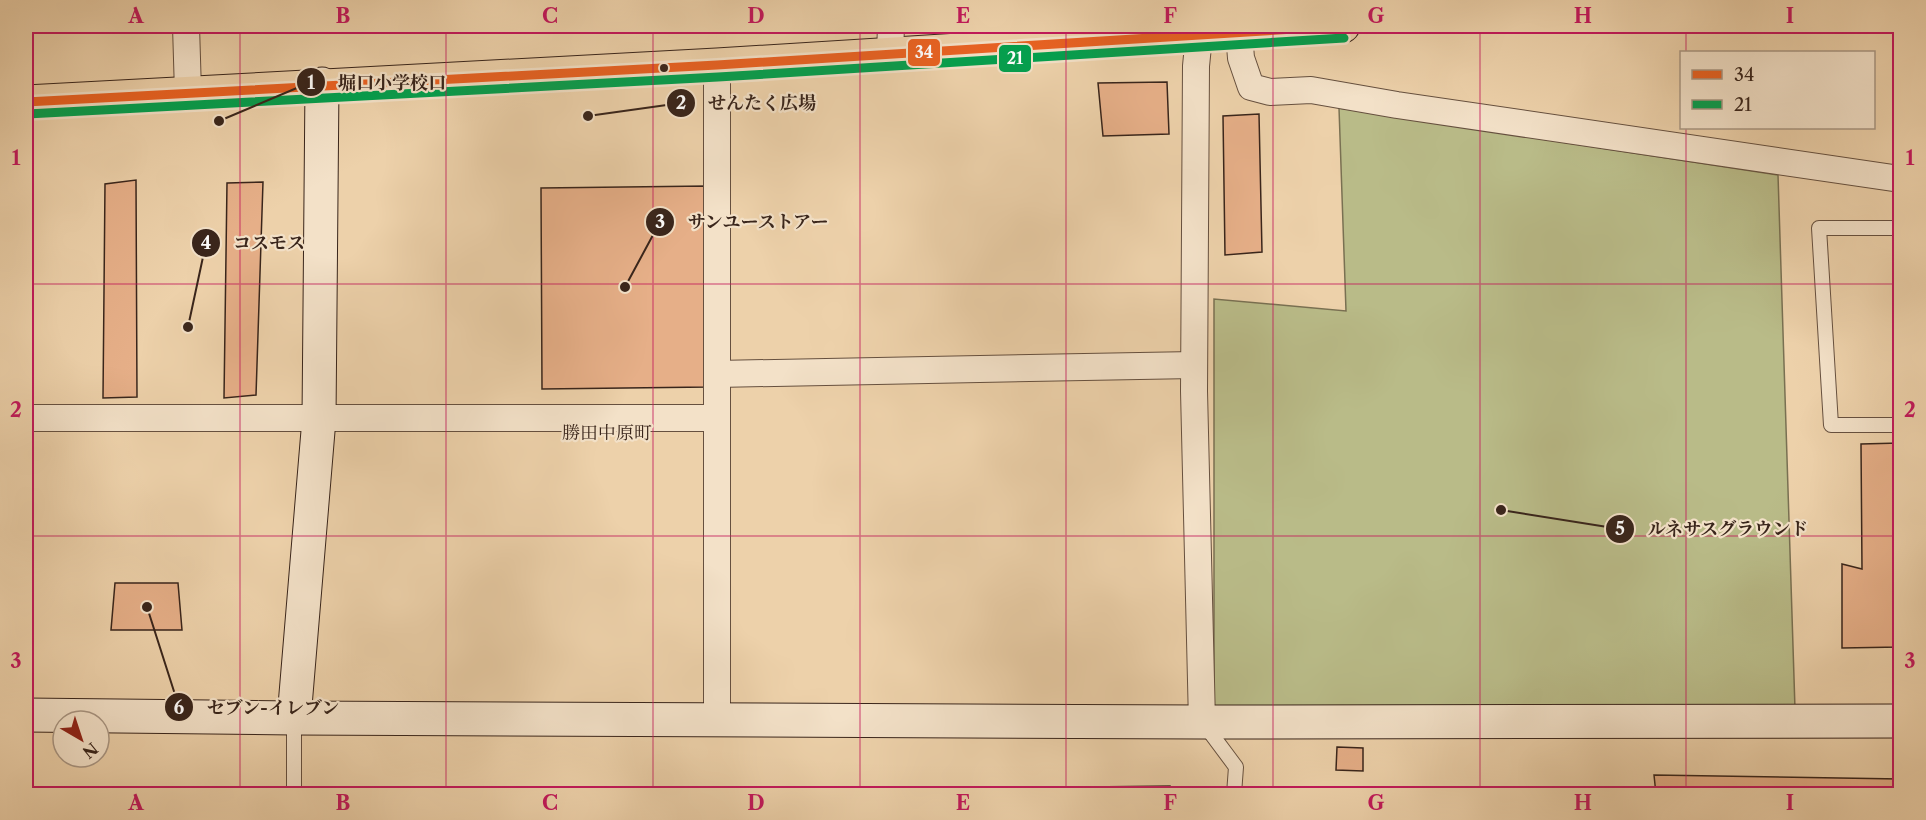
<svg xmlns="http://www.w3.org/2000/svg" width="1926" height="820" font-family="'Libre Caslon Text','Noto Serif JP',serif">
	<rect width="100%" height="100%" fill="#edd1aa"/>
	<filter id="stains"><feTurbulence type="fractalNoise" baseFrequency=".00333" numOctaves="4"/><feColorMatrix values="0 0 0 0 .2 0 0 0 0 .09 0 0 0 0 .02 0 0 0 .5 -.17"/></filter>
	<radialGradient id="worn" r=".72"><stop offset=".6" stop-color="#630" stop-opacity="0"/><stop offset="1" stop-color="#630" stop-opacity=".3"/></radialGradient>
	<polygon fill="#b9bb88" stroke="#797052" stroke-width="1.5" points="1339,108 1778,175 1795,709 1214,710 1214,299 1346,311"/>
	<g fill="#e6af88" stroke="#39251b" stroke-width="1.5">
		<polygon points="1167,82 1169,134 1103,136 1098,83"/>
		<polygon points="1259,114 1262,252 1225,255 1223,116"/>
		<polygon points="136,180 137,397 103,398 105,184"/>
		<polygon points="263,182 256,395 224,398 227,183"/>
		<polygon points="707,186 708,387 542,389 541,188"/>
		<polygon points="1900,443 1900,647 1842,648 1842,564 1862,569 1861,444"/>
		<polygon points="115,583 178,583 182,630 111,630"/>
		<polygon points="1337,747 1363,748 1363,771 1336,770"/>
		<polygon points="1654,775 1900,779 1900,794 1656,794"/>
		<polygon points="1170,786 1170,794 1087,794 1087,787"/>
	</g>
	<g fill="none" stroke-linecap="round" stroke-linejoin="round">
		<defs>
			<g id="lane">
				<polyline points="1900,228 1819,228 1831,425 1900,425"/>
				<polyline points="1204,724 1236,767 1234,794"/>
				<polyline points="294,794 294,718"/>
			</g>
			<g id="street">
				<polyline points="186,26 188,92"/>
				<polyline points="1200,26 1196,66 1194,391 1202,722"/>
				<polyline points="1239,33 1241,58 1251,87 1270,92 1311,90 1397,105 1900,179"/>
				<polyline points="890,54 891,26"/>
				<polyline points="717,374 1194,365"/>
				<polyline points="26,418 717,418"/>
				<polyline points="717,719 717,65"/>
			</g>
			<g id="secondary">
				<polyline points="26,715 294,718 1202,722 1900,721"/>
				<polyline points="294,718 319,419 322,84"/>
			</g>
			<polyline id="primary" points="26,102 717,65 1343,26"/>
		</defs>
		<use href="#lane" stroke="#66503f" stroke-width="16"/>
		<use href="#street" stroke="#66503f" stroke-width="28"/>
		<use href="#secondary" stroke="#39251b" stroke-width="35"/>
		<use href="#primary" stroke="#39251b" stroke-width="35"/>
		<use href="#lane" stroke="#f3e1c8" stroke-width="14"/>
		<use href="#street" stroke="#f3e1c8" stroke-width="26"/>
		<use href="#secondary" stroke="#f3e1c8" stroke-width="33"/>
		<use href="#primary" stroke="#edd1aa" stroke-width="33"/>
		<defs>
			<polyline id="bus-1" points="26,102 717,65 1343,26"/>
			<polyline id="bus-2" points="27,114 718,77 1344,38"/>
		</defs>
		<use href="#bus-1" stroke="#f3e1c8" stroke-width="14"/>
		<use href="#bus-2" stroke="#f3e1c8" stroke-width="14"/>
		<use href="#bus-1" stroke="#e96222" stroke-width="9"/>
		<use href="#bus-2" stroke="#03a04e" stroke-width="9"/>
	</g>
	<path fill="none" stroke="#c2185b" stroke-width="1.5" stroke-opacity="0.55" d="M 240,26 L 240,794M 446,26 L 446,794M 653,26 L 653,794M 860,26 L 860,794M 1066,26 L 1066,794M 1273,26 L 1273,794M 1480,26 L 1480,794M 1686,26 L 1686,52M 1686,128 L 1686,794M 26,284 L 1900,284M 26,536 L 1900,536"/>
	<circle fill="#39251b" stroke="#f3e1c8" stroke-width="2" cx="664" cy="68" r="5"/>
	<g text-anchor="middle" dominant-baseline="central" stroke-width="4.5" stroke-linejoin="round" paint-order="stroke">
		<g font-size="18" fill="#39251b" stroke="#f3e1c8">
			<text x="607" y="433">勝田中原町</text>
		</g>
	</g>
	<path fill="none" stroke="#39251b" stroke-width="2" d="M219 121L311 82M588 116L681 103M625 287L660 222M188 327L206 243M1501 510L1620 529M147 607L179 707"/>
	<g fill="#39251b" stroke="#f3e1c8" stroke-width="2">
		<circle cx="219" cy="121" r="6"/>
		<circle cx="588" cy="116" r="6"/>
		<circle cx="625" cy="287" r="6"/>
		<circle cx="188" cy="327" r="6"/>
		<circle cx="1501" cy="510" r="6"/>
		<circle cx="147" cy="607" r="6"/>
		<circle cx="311" cy="82" r="15"/>
		<circle cx="681" cy="103" r="15"/>
		<circle cx="660" cy="222" r="15"/>
		<circle cx="206" cy="243" r="15"/>
		<circle cx="1620" cy="529" r="15"/>
		<circle cx="179" cy="707" r="15"/>
	</g>
	<g font-size="18" text-anchor="middle" font-weight="bold" fill="#fff">
		<text x="311" y="89">1</text>
		<text x="681" y="109">2</text>
		<text x="660" y="228">3</text>
		<text x="206" y="249">4</text>
		<text x="1620" y="535">5</text>
		<text x="179" y="714">6</text>
	</g>
	<g font-size="18" text-anchor="middle" font-weight="bold" fill="#39251b" stroke="#f3e1c8" stroke-width="4.5" stroke-linejoin="round" paint-order="stroke">
		<text x="392" y="89">堀口小学校口</text>
		<text x="762" y="109">せんたく広場</text>
		<text x="758" y="228">サンユーストアー</text>
		<text x="269" y="249">コスモス</text>
		<text x="1728" y="535">ルネサスグラウンド</text>
		<text x="273" y="714">セブン-イレブン</text>
	</g>
	<g stroke="#f3e1c8" stroke-width="2">
		<rect x="907" y="38" width="34" height="29" rx="6" fill="#e96222"/>
		<rect x="998" y="44" width="34" height="29" rx="6" fill="#03a04e"/>
	</g>
	<g font-size="16" text-anchor="middle" font-weight="bold" fill="#fff">
		<text x="924" y="58">34</text>
		<text x="1015" y="64">21</text>
	</g>
	<rect width="1926" height="820" fill="none" stroke="#edd1aa" stroke-width="66"/>
	<rect x="1680" y="51" width="195" height="78" fill="#f3e1c8" stroke="#a99683" stroke-width="1.5"/>
	<rect x="1692" y="70" width="30" height="9" fill="#e96222" stroke="#a99683" stroke-width="1.5"/>
	<text x="1734" y="81" font-size="18" fill="#39251b">34</text>
	<rect x="1692" y="100" width="30" height="9" fill="#03a04e" stroke="#a99683" stroke-width="1.5"/>
	<text x="1734" y="111" font-size="18" fill="#39251b">21</text>
	<g transform="translate(81 739) rotate(141)"><circle r="28" fill="#f3e1c8" stroke="#a99683" stroke-width="1.5"/>
	<path d="M0-4.5L10 22L0 15L-10 22Z" fill="#8f2418"/>
	<text y="-9" font-size="16" font-weight="bold" text-anchor="middle" fill="#39251b">N</text>
	</g>
	<rect x="33" y="33" width="1860" height="754" fill="none" stroke="#c2185b" stroke-width="2"/>
	<g font-size="20" text-anchor="middle" font-weight="bold" fill="#c2185b">
		<text x="136" y="23">A</text>
		<text x="343" y="23">B</text>
		<text x="550" y="23">C</text>
		<text x="756" y="23">D</text>
		<text x="963" y="23">E</text>
		<text x="1170" y="23">F</text>
		<text x="1376" y="23">G</text>
		<text x="1583" y="23">H</text>
		<text x="1790" y="23">I</text>
		<text x="16" y="165">1</text>
		<text x="1910" y="165">1</text>
		<text x="16" y="417">2</text>
		<text x="1910" y="417">2</text>
		<text x="16" y="668">3</text>
		<text x="1910" y="668">3</text>
		<text x="136" y="810">A</text>
		<text x="343" y="810">B</text>
		<text x="550" y="810">C</text>
		<text x="756" y="810">D</text>
		<text x="963" y="810">E</text>
		<text x="1170" y="810">F</text>
		<text x="1376" y="810">G</text>
		<text x="1583" y="810">H</text>
		<text x="1790" y="810">I</text>
	</g>
	<rect width="100%" height="100%" filter="url(#stains)"/>
	<rect width="100%" height="100%" fill="url(#worn)"/>
</svg>
